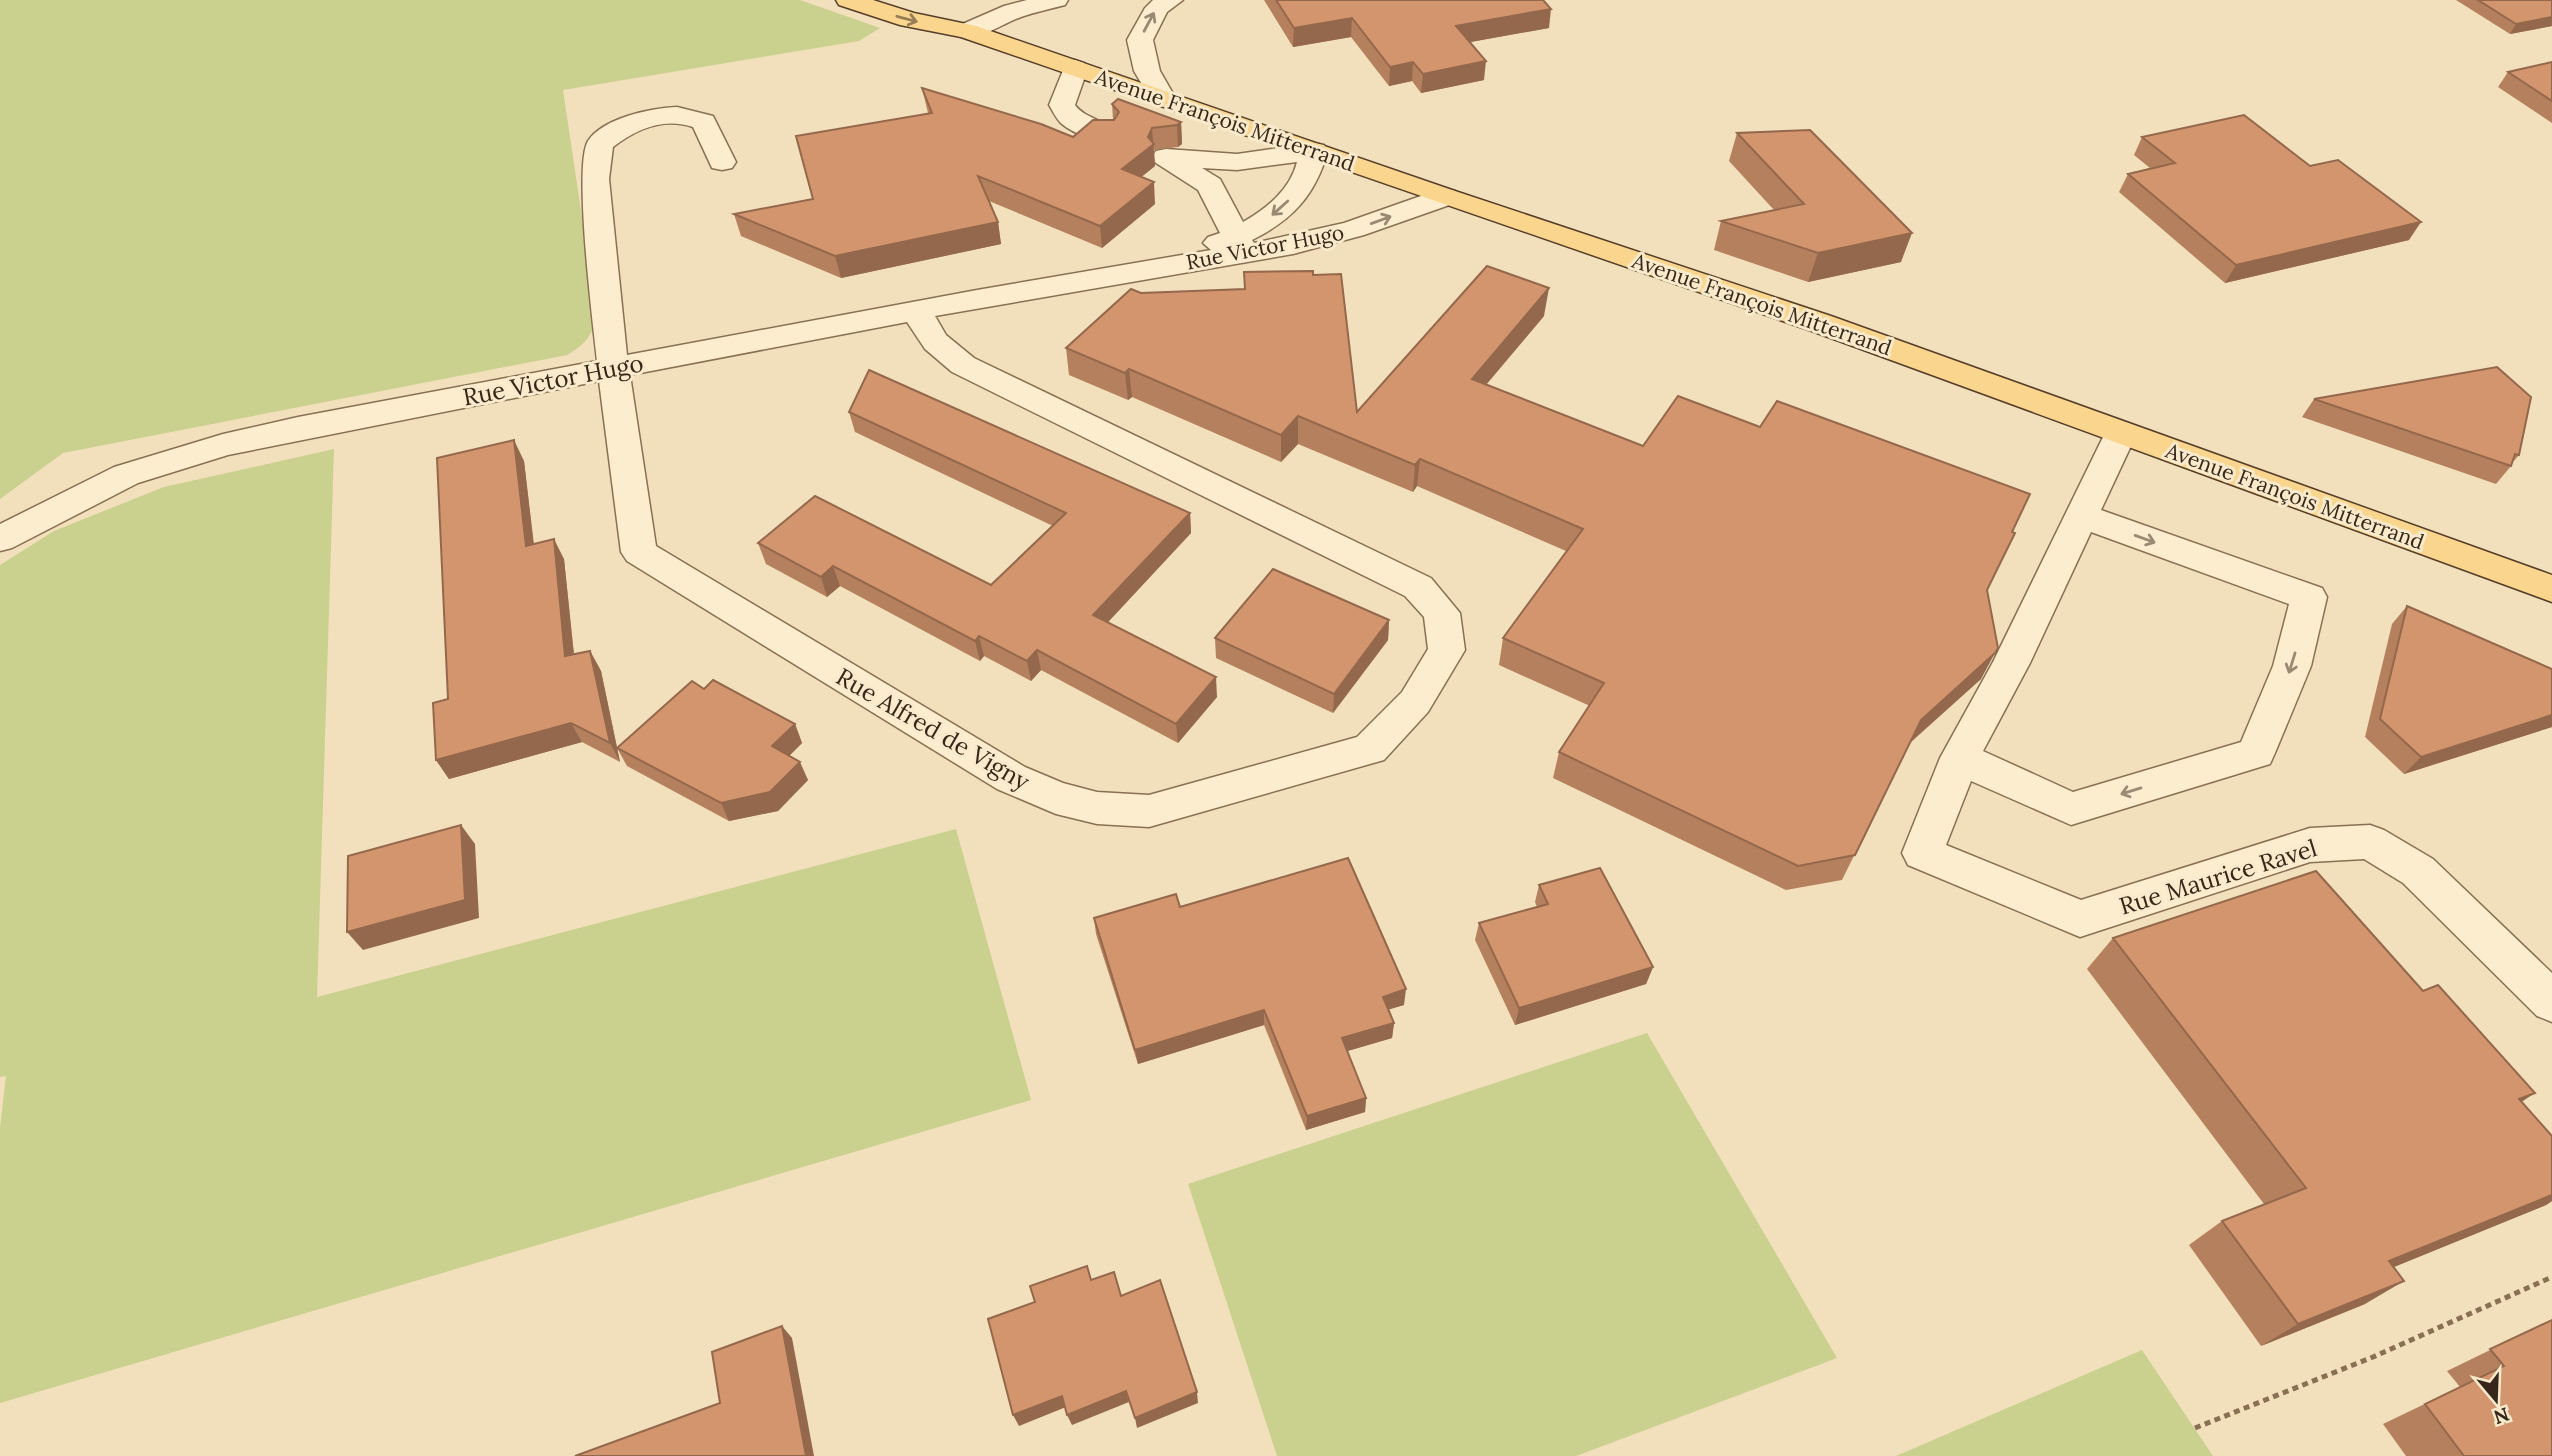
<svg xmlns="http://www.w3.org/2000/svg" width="2552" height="1456" font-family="Lora,serif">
	<rect width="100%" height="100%" fill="#f1e0bb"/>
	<g fill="#cad08e">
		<path d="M 0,0 L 800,0 L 880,28 L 859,41 L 563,90 L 597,318 C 591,337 584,345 567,355 L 63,453 L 0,499 Z"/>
		<polygon points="334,449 317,997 956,829 1031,1100 0,1403 0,1128 6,1076 0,1077 0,565 54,531 164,487"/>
		<polygon points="1647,1033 1837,1358 1576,1456 1277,1456 1188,1184"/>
		<polygon points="2142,1350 2213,1456 1896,1456"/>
	</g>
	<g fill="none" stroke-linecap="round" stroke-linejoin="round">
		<defs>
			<g id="minor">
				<path d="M 1027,0 L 1068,0 L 1065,5 C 1050,9 1035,12 1021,17 C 1001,24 979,42 958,36 L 954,31 L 958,26 L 1004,6 Z"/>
				<polygon points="1153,0 1183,0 1167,12 1153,40 1160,71 1175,97 1171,103 1162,105 1153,103 1134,71 1127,40 1145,8"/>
				<path d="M 1075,60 L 1084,63 L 1088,68 L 1075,105 C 1086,120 1107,119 1118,134 L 1114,140 C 1098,143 1074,134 1062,124 C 1056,119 1053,111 1049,105 L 1066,63 Z"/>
				<path d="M 677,107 L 713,116 L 736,162 L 732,168 L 722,170 L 712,168 L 693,127 C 664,117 636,129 613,147 L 609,179 L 627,355 L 977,290 L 1211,250 L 1203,243 L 1208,237 L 1220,233 L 1198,190 L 1156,163 L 1152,157 L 1156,151 L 1166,149 L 1237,154 L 1314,143 L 1324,145 L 1328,151 C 1315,195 1294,219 1252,240 L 1254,243 L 1344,223 L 1435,191 L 1445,189 L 1455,191 L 1459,197 L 1455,203 L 1364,235 L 1293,254 L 935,316 L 946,335 L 974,358 L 1431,578 L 1460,613 L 1465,650 L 1428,712 L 1384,760 L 1149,827 L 1097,824 L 1056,814 L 997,789 L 627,561 L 621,552 L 599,381 L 228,455 L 138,483 L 12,548 L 0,551 L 0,524 L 114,467 L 223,434 L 298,417 L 597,361 C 593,324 573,165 588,141 C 603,118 651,108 677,107 ZM 1297,162 C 1290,190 1267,208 1243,222 L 1220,179 L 1202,168 L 1237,170 ZM 907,322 L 925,349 L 952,372 L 1405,596 L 1424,617 L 1428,649 L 1402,692 L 1357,737 L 1149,795 L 1097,792 L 1063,783 L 1025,767 L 656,546 L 630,375 Z"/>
				<path d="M 2121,422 L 2133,425 L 2137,433 L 2101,510 L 2322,588 L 2327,597 L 2311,666 L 2275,753 L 2270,764 L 2071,825 L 1971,781 L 1946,845 L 2081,900 L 2310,828 L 2370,825 L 2384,830 L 2433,859 L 2552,973 L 2552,1022 L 2537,1016 L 2403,883 L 2364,859 L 2310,862 L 2080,937 L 1908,865 L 1902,853 L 1940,758 L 1993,662 L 2105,433 L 2109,425 ZM 2091,532 L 2289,604 L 2273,666 L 2241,742 L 2073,792 L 1983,751 L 2030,663 Z"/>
			</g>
			<polygon id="major" points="836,0 873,0 914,13 976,26 1455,191 1831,316 2552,575 2552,602 1809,330 961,37 900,25 839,5"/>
		</defs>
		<use href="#minor" stroke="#896f53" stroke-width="3"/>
		<use href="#major" stroke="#563d29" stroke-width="3"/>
		<polyline stroke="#896f53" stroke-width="5" stroke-dasharray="6 4.5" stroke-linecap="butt" points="2195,1428 2373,1357 2552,1277"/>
		<use href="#minor" fill="#fcedce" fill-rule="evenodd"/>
		<use href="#major" fill="#f9d58e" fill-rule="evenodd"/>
	</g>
	<g fill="#b5805e">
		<polygon points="1264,0 1543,0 1549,28 1470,42 1484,80 1421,93 1412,81 1389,86 1351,37 1293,47"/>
		<polygon points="2456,0 2552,0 2552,26 2510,34"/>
		<polygon points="2552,62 2552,123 2498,87 2508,72"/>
		<polygon points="922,88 1073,137 1113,120 1112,104 1181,122 1182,144 1178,147 1154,150 1155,166 1141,177 1155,204 1102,248 989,201 998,222 1001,244 841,278 741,236 734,214 813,199 928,113"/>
		<polygon points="1737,133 1901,262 1808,282 1714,250 1721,221 1774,210 1729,161"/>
		<polygon points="2142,137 2310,166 2409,240 2225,283 2119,192 2128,174 2150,168 2134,155"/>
		<polygon points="1244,272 1313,275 1357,412 1544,316 1486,385 1643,446 2012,532 1987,590 1981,679 1909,744 1842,880 1786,890 1553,778 1559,752 1590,706 1499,665 1503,638 1566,551 1417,486 1413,492 1298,444 1281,462 1132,397 1128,400 1069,375 1066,348 1141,293 1244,289"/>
		<polygon points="2314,399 2519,455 2512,463 2511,466 2496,484 2302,417"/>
		<polygon points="849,412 1190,513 1191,533 1108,622 1217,697 1178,743 1041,670 1031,681 984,656 980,661 840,586 827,597 766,564 758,543 991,585 1053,526 855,432"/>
		<polygon points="524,461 534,544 564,559 574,654 590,651 601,671 620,762 582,742 449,779 436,760 448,699"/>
		<polygon points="2407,606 2552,669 2552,727 2404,774 2365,737 2392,624"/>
		<polygon points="1389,620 1388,640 1333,713 1216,658 1215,638"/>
		<polygon points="704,689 795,724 802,743 789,756 808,780 778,811 729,821 627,766 617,748"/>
		<polygon points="1539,885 1653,967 1646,984 1515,1025 1475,940 1479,923 1537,907 1535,902"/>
		<polygon points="1180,907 1404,1005 1388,1009 1394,1023 1392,1038 1347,1051 1366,1098 1365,1112 1306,1130 1264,1025 1138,1064 1096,934 1094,918"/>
		<polygon points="2113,938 2521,1102 2552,1136 2552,1201 2546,1205 2393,1267 2365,1304 2261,1346 2189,1245 2222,1221 2264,1204 2087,969"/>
		<polygon points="2552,1320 2552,1456 2406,1456 2383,1424 2460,1387 2447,1371"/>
	</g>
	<g fill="#94684c">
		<polygon points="1551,9 1549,28 1454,45 1456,26"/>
		<polygon points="2552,17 2552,26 2510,34 2516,24"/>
		<polygon points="1352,18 1351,37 1293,47 1294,28"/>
		<polygon points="1486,61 1484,80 1421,93 1423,74"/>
		<polygon points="1413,62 1412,81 1389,86 1390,67"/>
		<polygon points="1181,122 1182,144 1178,147 1177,125"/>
		<polygon points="1152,128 1155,166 1124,191 1122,169 1148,137"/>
		<polygon points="1154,182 1155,204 1102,248 1100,226"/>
		<polygon points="998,222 1001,244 841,278 835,256"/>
		<polygon points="2421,222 2409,240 2225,283 2236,265"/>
		<polygon points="1912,233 1901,262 1808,282 1818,253"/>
		<polygon points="1549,288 1544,316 1468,406 1472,379"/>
		<polygon points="1129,369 1132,397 1128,400 1125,373"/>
		<polygon points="1298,416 1298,444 1281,462 1281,435"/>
		<polygon points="514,440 524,461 536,566 526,546"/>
		<polygon points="1420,459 1417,486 1413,492 1415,465"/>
		<polygon points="1190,513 1191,533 1096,635 1093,615"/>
		<polygon points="554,539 564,559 576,676 565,656"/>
		<polygon points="833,566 840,586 827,597 821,577"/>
		<polygon points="1389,620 1388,640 1333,713 1334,694"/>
		<polygon points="979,636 984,656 980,661 975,641"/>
		<polygon points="1037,650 1041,670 1031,681 1027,661"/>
		<polygon points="590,651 601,671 620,762 610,743"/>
		<polygon points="1995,653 1981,679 1907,745 1921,720"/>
		<polygon points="1216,677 1217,697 1178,743 1176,724"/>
		<polygon points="2552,715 2552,727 2404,774 2421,757"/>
		<polygon points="571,723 582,742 449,779 436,760"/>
		<polygon points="795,724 802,743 780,765 772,746"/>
		<polygon points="800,762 808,780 778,811 729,821 721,803"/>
		<polygon points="461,825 475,844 479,918 363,950 347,932"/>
		<polygon points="1653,967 1646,984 1515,1025 1519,1008"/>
		<polygon points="1406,989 1404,1005 1381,1012 1383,997"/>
		<polygon points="1264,1010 1264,1025 1138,1064 1135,1050"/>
		<polygon points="1394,1023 1392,1038 1341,1053 1342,1038"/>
		<polygon points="2535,1093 2494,1120 2519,1099"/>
		<polygon points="1366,1098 1365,1112 1306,1130 1307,1116"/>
		<polygon points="2552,1195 2552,1201 2546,1205 2350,1285 2389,1261"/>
		<polygon points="2404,1281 2365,1304 2261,1346 2298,1324"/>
		<polygon points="782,1326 792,1338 814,1456 806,1456"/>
		<polygon points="1126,1391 1129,1402 1072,1425 1067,1415"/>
		<polygon points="1197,1392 1198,1403 1137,1428 1135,1418"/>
		<polygon points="1062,1396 1066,1407 1019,1426 1013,1415"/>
	</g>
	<g fill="#d3956d" stroke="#94684c" stroke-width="2">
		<polygon points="1276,0 1543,0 1551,9 1456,26 1486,61 1423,74 1413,62 1390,67 1352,18 1294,28"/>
		<polygon points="2478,0 2552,0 2552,17 2516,24"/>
		<polygon points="2552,62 2552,101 2508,72"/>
		<polygon points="922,88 1041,124 1073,137 1093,120 1114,120 1119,112 1112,104 1118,99 1181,122 1177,125 1152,128 1148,137 1154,144 1122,169 1154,182 1100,226 978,176 998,222 835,256 734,214 813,199 796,136 932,113"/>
		<polygon points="2244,115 2310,166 2338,160 2421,222 2236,265 2128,174 2175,163 2142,137"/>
		<polygon points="1810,130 1912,233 1818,253 1721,221 1804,204 1737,133"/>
		<polygon points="1487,266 1549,288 1472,379 1643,446 1678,396 1760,427 1777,401 2030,494 2012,532 2015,533 1987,590 1998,648 1995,653 1921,720 1855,855 1798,866 1559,752 1604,683 1503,638 1583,529 1420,459 1415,465 1298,416 1281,435 1129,369 1125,373 1066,348 1131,289 1141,293 1245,289 1244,272 1313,271 1313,275 1341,274 1357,412"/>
		<polygon points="2497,367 2531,397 2519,455 2515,454 2511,466 2314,399"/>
		<polygon points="869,370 1190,513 1093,615 1216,677 1176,724 1037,650 1027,661 979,636 975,641 833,566 821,577 758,543 815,496 991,585 1066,513 849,412"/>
		<polygon points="514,440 526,546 554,539 565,656 590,651 610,743 571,723 436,760 433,703 448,699 437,458"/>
		<polygon points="1273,569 1389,620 1334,694 1215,638"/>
		<polygon points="2407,606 2552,669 2552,715 2421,757 2380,719"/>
		<polygon points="713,680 795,724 772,746 800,762 770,792 721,803 617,748 692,681 704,689"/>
		<polygon points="461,825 465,900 347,932 348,856"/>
		<polygon points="1348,858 1406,989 1383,997 1394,1023 1342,1038 1366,1098 1307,1116 1264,1010 1135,1050 1094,918 1176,894 1180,907"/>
		<polygon points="1600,868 1653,967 1519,1008 1479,923 1548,904 1539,885"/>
		<polygon points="2316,871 2423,991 2438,985 2535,1093 2519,1099 2552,1136 2552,1195 2389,1261 2404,1281 2298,1324 2222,1221 2306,1188 2113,938"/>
		<polygon points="1087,1266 1091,1280 1114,1272 1121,1296 1160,1280 1197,1392 1135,1418 1126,1391 1067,1415 1062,1396 1013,1415 988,1319 1035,1302 1030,1286"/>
		<polygon points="2552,1320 2552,1456 2464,1456 2425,1404 2504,1366 2490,1349"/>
		<polygon points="782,1326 806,1456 575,1456 720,1403 712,1352"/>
	</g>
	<defs><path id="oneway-shaft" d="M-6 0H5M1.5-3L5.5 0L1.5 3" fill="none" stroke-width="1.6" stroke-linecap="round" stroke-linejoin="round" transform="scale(1.75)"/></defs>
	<use stroke="#987e54" href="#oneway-shaft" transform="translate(907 19) rotate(15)"/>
	<g stroke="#9a8a74">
		<use href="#oneway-shaft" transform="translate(1149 22) rotate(-62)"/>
		<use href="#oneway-shaft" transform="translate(1280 208) rotate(138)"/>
		<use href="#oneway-shaft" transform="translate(1381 220) rotate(-20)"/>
		<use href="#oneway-shaft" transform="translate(2145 539) rotate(20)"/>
		<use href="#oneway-shaft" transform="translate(2292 663) rotate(107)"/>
		<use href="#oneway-shaft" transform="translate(2131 791) rotate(163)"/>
	</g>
	<g text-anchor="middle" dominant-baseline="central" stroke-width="6" stroke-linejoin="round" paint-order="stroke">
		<g font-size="21" fill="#37271a" stroke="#f8eacb">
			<text transform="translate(1225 120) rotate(19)">Avenue François Mitterrand</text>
			<text transform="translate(1265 247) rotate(-11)">Rue Victor Hugo</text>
			<text transform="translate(1762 304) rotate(19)">Avenue François Mitterrand</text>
			<text transform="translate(2295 496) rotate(20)">Avenue François Mitterrand</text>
		</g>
		<g font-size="24" fill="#37271a" stroke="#f8eacb">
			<text transform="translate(553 380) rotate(-11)">Rue Victor Hugo</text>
			<text transform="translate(933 729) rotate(30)">Rue Alfred de Vigny</text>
			<text transform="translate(2218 877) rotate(-17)">Rue Maurice Ravel</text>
		</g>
	</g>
	<g transform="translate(2496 1400) rotate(161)" stroke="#f8eacb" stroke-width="5" paint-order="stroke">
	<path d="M0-5L12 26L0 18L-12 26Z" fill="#37271a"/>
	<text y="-10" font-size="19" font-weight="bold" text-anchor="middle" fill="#37271a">N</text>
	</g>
</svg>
